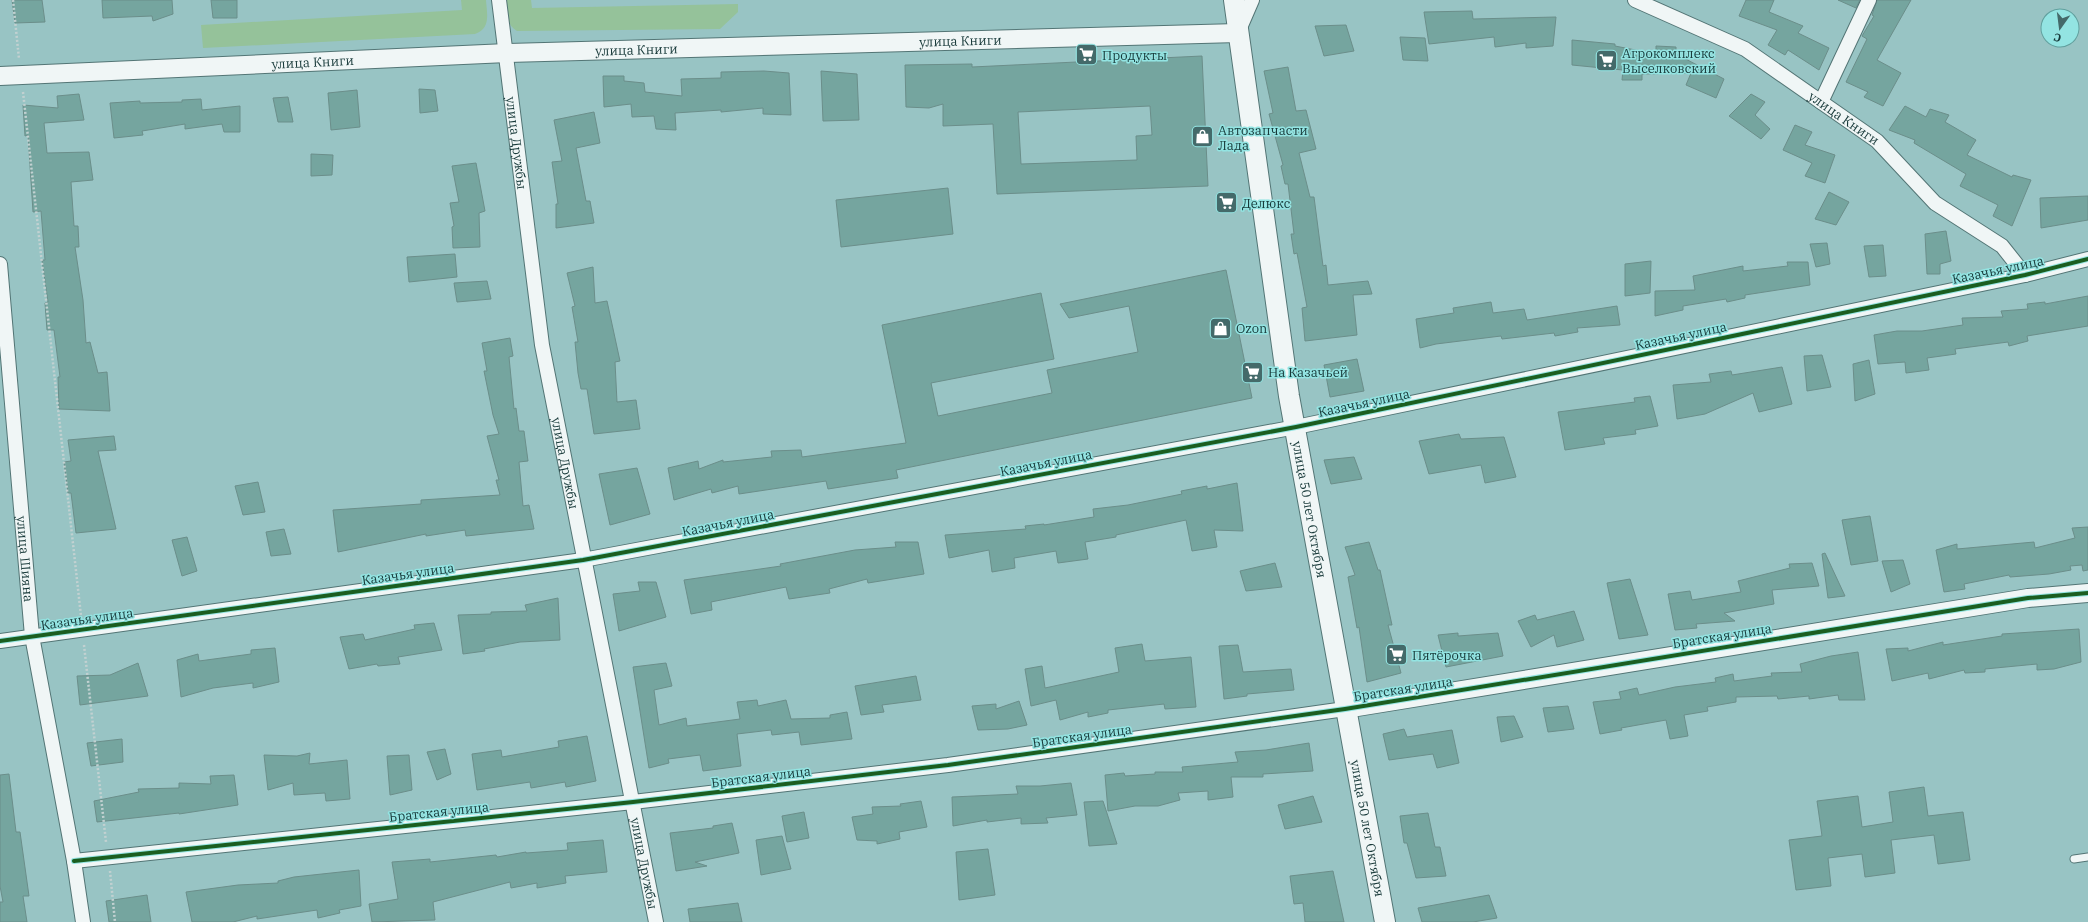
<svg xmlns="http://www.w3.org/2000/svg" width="2088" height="922" font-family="'IBM Plex Serif',serif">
	<rect width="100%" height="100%" fill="#98c4c4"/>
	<g fill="#95c29a">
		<path d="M 461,0 L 486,0 C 487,14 491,28 475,34 L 203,48 L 201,25 L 462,10 Z"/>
		<path d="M 504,0 L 531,0 L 532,8 L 738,4 L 738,12 L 720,29 L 517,31 C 506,25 506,11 504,0 Z"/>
	</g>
	<g fill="#75a59f" stroke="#6b8e8a" fill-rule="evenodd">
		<polygon points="12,0 42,0 45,22 15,23"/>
		<polygon points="102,0 172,0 173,14 153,21 152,16 103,18"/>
		<polygon points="211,0 237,0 237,18 213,18"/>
		<polygon points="1746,0 1774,0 1769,12 1803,26 1798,33 1829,48 1819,70 1788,50 1785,55 1768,45 1777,30 1739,16"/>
		<polygon points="1838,0 1860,0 1856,8"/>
		<polygon points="1877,0 1911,0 1877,60 1901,73 1883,106 1864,97 1868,92 1846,82 1867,39 1862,36 1874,16 1872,15"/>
		<polygon points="1472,11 1473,19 1556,17 1553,46 1526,48 1526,43 1495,47 1494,37 1429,44 1424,12"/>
		<polygon points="1346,25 1354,51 1324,56 1315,26"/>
		<polygon points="1400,37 1425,38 1428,61 1403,60"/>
		<polygon points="1572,40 1615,44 1615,46 1656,54 1656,46 1676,47 1676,54 1724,79 1716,98 1686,85 1691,73 1642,74 1642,80 1622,80 1623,70 1572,65"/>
		<path d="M 1202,56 L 1208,186 L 997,194 L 993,124 L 943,126 L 943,104 L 929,108 L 906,107 L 905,65 L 972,64 L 972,67 ZM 1150,106 L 1152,135 L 1136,136 L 1137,160 L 1021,164 L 1018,112 Z"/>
		<polygon points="1288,67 1296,111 1306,110 1316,149 1299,153 1310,197 1314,197 1323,266 1326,265 1328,285 1368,281 1372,294 1353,295 1357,335 1305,341 1302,308 1307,307 1297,253 1294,254 1291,234 1294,234 1288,184 1285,184 1281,166 1283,165 1269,114 1273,113 1264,71"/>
		<polygon points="764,71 789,73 791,115 763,114 763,108 721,112 721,110 675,113 676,130 656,129 654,116 632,117 631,104 604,107 603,76 624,76 624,81 644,83 645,92 682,96 681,79 721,78 721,72"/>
		<polygon points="821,71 857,74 859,120 823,121"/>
		<polygon points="419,89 435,90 438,111 420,113"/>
		<polygon points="357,90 360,127 331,130 328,93"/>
		<polygon points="79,94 84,120 44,123 47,153 89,152 93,180 71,182 74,226 78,226 79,247 75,247 83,300 86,343 90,342 98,373 107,372 110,411 59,409 58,377 60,377 54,330 47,330 45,303 48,302 42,260 45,260 41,211 33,212 28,135 25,136 23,105 58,108 57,96"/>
		<polygon points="1751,94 1765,102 1755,115 1770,129 1761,139 1729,116"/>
		<polygon points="288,97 293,122 278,122 273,98"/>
		<polygon points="201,99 202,110 240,106 240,132 224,132 222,124 185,129 185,124 142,131 143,135 114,138 110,103 140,101 140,103 182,102 182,100"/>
		<polygon points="1905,106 1926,117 1930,109 1949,115 1945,122 1976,140 1967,155 2012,177 2013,175 2031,180 2012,226 1993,216 1998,205 1960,186 1966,174 1914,143 1915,140 1889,130"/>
		<polygon points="594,112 600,143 576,148 586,201 590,201 594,223 556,228 556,204 558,204 552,162 562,161 554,120"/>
		<polygon points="1795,125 1812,132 1805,145 1835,155 1825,183 1805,176 1812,163 1783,150"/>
		<polygon points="311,154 333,155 332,175 311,176"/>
		<polygon points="476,163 485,211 479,213 480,247 453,248 452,227 454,226 450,203 459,202 452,166"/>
		<polygon points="948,188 953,234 841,247 836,200"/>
		<polygon points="1829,192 1849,202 1836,225 1815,219"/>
		<polygon points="2088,196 2088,220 2041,228 2040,198"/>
		<polygon points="1946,231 1951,261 1940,264 1940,274 1927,274 1925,234"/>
		<polygon points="1827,243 1830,264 1816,267 1810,244"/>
		<polygon points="1883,245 1886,276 1869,277 1864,246"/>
		<polygon points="455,254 457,277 409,282 407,257"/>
		<polygon points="1651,261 1650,293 1625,296 1625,264"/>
		<polygon points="1787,262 1808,262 1810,285 1745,295 1745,298 1727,302 1726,299 1683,306 1683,310 1655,316 1655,291 1695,290 1693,276 1743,266 1743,271 1788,266"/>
		<polygon points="593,267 595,303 607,301 620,361 615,362 617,402 636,400 640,429 594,434 587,389 581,389 578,373 575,342 578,342 572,307 575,306 567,273"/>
		<polygon points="1226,270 1252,398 896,470 898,478 828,489 826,481 739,494 738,486 712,493 711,489 674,500 668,468 698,461 699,469 723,460 723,462 772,457 771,451 801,450 802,457 906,443 882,325 1041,293 1054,359 931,383 938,416 1052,393 1047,370 1138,352 1129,306 1069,318 1060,304"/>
		<polygon points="487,281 491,299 457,302 454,283"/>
		<polygon points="2088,296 2088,326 2027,336 2028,341 2009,346 2008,342 1955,349 1956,354 1927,358 1929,370 1906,373 1905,362 1878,364 1874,335 1897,331 1922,331 1963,325 1962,318 2003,317 2001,311 2028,309 2027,304 2045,302 2045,304"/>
		<polygon points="1491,302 1493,313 1524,309 1527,320 1617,306 1620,325 1577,328 1578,332 1555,336 1554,333 1502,339 1501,336 1436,344 1420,348 1416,319 1454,313 1453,308"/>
		<polygon points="510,338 513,356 509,357 514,409 516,408 519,431 524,431 528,461 519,462 523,506 529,505 534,529 466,536 465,530 426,536 426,534 338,552 333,510 421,504 421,500 500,495 496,480 499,480 487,436 499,434 493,415 484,371 487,371 482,343"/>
		<polygon points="1822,355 1831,387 1807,391 1804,356"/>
		<polygon points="1357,359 1364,391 1330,397 1324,365"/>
		<polygon points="1869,360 1875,394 1855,401 1853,364"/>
		<polygon points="1782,367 1792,404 1759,412 1753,393 1705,414 1677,419 1673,385 1711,382 1709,374 1731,371 1732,375"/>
		<polygon points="1650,396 1658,426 1635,430 1636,434 1603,438 1605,444 1565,450 1558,412 1635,402 1634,398"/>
		<polygon points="1459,434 1461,439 1504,437 1516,477 1485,483 1481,465 1429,474 1419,441"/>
		<polygon points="114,436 116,450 98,451 116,529 76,533 71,493 68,493 64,462 71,461 68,440"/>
		<polygon points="1354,457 1362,479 1331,484 1324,460"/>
		<polygon points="637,468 650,514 610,525 599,474"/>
		<polygon points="258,482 265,512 243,515 235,486"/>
		<polygon points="1237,483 1243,531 1214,530 1217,547 1192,551 1186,520 1116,535 1116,537 1085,542 1088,559 1058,563 1056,551 1014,558 1015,568 992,572 989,550 949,558 945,535 1026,529 1025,526 1044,524 1044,525 1094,517 1093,509 1128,505 1182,494 1181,491 1207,486 1207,489"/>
		<polygon points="1870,516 1878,561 1851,565 1842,520"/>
		<polygon points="2088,527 2088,570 2083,571 2082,565 2070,566 2071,570 2049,574 2010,577 2009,575 1964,584 1965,589 1944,592 1936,550 1957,544 1957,549 2034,542 2035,548 2075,538 2072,528"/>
		<polygon points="284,529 291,554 271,556 266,532"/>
		<polygon points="187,537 197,571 182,576 172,540"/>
		<polygon points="895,542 918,542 924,574 868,583 867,579 829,589 830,593 789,599 786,587 711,602 712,610 691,614 684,580 781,566 780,564 855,550 896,547"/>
		<polygon points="1369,542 1378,570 1380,570 1392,625 1388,625 1401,673 1367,682 1359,627 1357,628 1348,577 1355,575 1345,547"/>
		<polygon points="1825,553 1845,596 1828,598 1822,554"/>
		<polygon points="1903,560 1910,584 1891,592 1882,561"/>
		<polygon points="1275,563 1282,587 1246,591 1240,571"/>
		<polygon points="1812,563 1819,586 1772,590 1774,604 1724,613 1735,621 1696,624 1697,628 1675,630 1668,594 1690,591 1692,600 1741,592 1738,581 1790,568 1789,564"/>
		<polygon points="1630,579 1648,635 1619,639 1607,583"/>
		<polygon points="638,582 656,582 666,617 619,631 613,594 640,591"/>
		<polygon points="558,598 560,640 520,642 484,649 485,651 463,654 458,615 491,614 491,612 527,611 525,605"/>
		<polygon points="1574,611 1584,640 1557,647 1554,635 1531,647 1518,621 1535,615 1537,620"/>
		<polygon points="434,623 442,650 398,657 400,664 378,666 377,664 349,669 340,637 363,634 365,640 415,629 414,625"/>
		<polygon points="2079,629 2081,662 2054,669 2037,670 2037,664 1985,669 1985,672 1965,673 1964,670 1929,679 1928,673 1892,681 1886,649 1908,648 1908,651 1943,642 1943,645 2002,636 2002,634"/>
		<polygon points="1458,633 1458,636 1498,633 1503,656 1446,667 1438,635"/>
		<polygon points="1142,644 1145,661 1191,657 1196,707 1165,709 1164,704 1108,710 1108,713 1088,717 1088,712 1060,720 1056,700 1031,706 1025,669 1042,666 1045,688 1119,672 1115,648"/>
		<polygon points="1238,645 1243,672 1291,669 1294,690 1247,694 1247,696 1224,699 1219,646"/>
		<polygon points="275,648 279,682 253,688 253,683 213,688 181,697 177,660 198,654 199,661 251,654 251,650"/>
		<polygon points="1858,652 1865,700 1839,700 1838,695 1809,699 1809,696 1778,699 1777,696 1736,697 1736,702 1707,707 1708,711 1684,715 1688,736 1670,739 1666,720 1621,728 1622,730 1600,734 1593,702 1621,699 1619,692 1637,688 1639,695 1675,687 1716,682 1715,678 1733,674 1734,681 1772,676 1771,673 1802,672 1800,664 1831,656"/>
		<polygon points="138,663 148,696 80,705 77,676 110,675"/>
		<polygon points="666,663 672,686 654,690 659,725 686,718 687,726 740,719 737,702 757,700 758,706 786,700 791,719 830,718 830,715 847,712 852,739 801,745 799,732 772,735 771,730 737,734 741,766 703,771 700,755 668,759 669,763 649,768 633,667"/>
		<polygon points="916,676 921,700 882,705 884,712 861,715 855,686"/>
		<polygon points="1019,701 1027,725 1008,729 978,730 972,706 996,704 996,709"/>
		<polygon points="1568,706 1574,729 1548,732 1543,708"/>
		<polygon points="1514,716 1523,737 1501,742 1497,717"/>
		<polygon points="1404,729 1407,737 1452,730 1459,763 1437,768 1433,754 1389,760 1383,734"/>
		<polygon points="587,736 596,781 566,787 565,782 531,788 530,782 477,790 472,754 501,750 502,757 559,747 558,741"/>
		<polygon points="122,739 123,762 91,766 87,743"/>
		<polygon points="1309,743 1313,771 1263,774 1263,777 1231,777 1233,797 1208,800 1208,791 1178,793 1180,800 1158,806 1135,806 1108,811 1105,775 1124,773 1125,776 1155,774 1155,772 1183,772 1182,767 1238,762 1235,752 1266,750"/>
		<polygon points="445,749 451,774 437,780 427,752"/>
		<polygon points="310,753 309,764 347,760 350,799 326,801 325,793 294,795 293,783 268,790 264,755 297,756"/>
		<polygon points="409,755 412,790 390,795 387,756"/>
		<polygon points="9,774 16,832 20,832 29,896 23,896 27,922 0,922 0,902 3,902 0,886 0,775"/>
		<polygon points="234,775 238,805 179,814 179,813 97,822 94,801 139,792 138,789 179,788 179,783 211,784 210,776"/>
		<polygon points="1071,783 1077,815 1046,818 1048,823 1021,824 1021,818 987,822 987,820 953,826 952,797 1018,794 1016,786 1040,786"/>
		<polygon points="1924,787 1928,816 1963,812 1970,860 1938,864 1934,835 1891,840 1895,873 1865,877 1862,854 1828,858 1831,886 1796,890 1789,840 1822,836 1817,801 1858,796 1862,827 1893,822 1889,792"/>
		<polygon points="1313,796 1322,822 1285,829 1278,805"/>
		<polygon points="921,801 927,827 899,832 900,839 877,844 877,841 857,840 852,817 873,814 872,807 901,806 900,804"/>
		<polygon points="1103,801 1117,844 1089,846 1084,802"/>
		<polygon points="804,812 809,838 787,842 782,816"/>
		<polygon points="1428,813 1435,847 1440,847 1446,876 1416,878 1407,843 1404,843 1400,816"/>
		<polygon points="732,823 739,853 695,862 707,866 676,871 670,833 713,828 713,826"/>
		<polygon points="782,836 791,869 761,875 756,840"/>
		<polygon points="603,840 607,872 565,876 566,883 537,888 537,883 511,888 510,882 433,902 435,920 372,922 369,904 398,899 392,862 430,859 430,862 496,855 497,857 526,852 526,853 568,850 567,843"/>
		<polygon points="988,849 995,895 959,900 956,852"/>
		<polygon points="359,870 361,906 339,910 340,913 318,918 317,910 257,919 257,916 233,922 192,922 186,892 238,885 278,883 278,881 294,877"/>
		<polygon points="1333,871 1344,922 1305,922 1303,903 1294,904 1290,876"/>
		<polygon points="147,895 151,922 109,922 106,901"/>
		<polygon points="1489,895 1497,918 1473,922 1422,922 1418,908"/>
		<polygon points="738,903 742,922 690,922 688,909"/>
	</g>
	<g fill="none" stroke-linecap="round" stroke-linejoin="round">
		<defs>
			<polyline id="service" points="2074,859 2088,857"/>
			<g id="minor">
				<path id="s1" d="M 499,0 L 542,345 L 656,922"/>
				<path id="s2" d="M 1635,0 L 1745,49 L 1877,141 L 1935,203 L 2002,246 L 2025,275"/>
				<polyline points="1239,30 1252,0"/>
				<polyline points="1821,102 1869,0"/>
				<path id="s3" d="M 0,264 L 32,636 L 74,861 L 83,922"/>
				<polyline points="0,641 583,560 1296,427 2025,275 2088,259"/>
				<polyline points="74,861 633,802 948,765 1345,709"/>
			</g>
			<g id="tertiary">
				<path id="s4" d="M 0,76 L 507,53 L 1238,33"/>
				<polyline points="1345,709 2028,598 2088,593"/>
			</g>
			<g id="secondary">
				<path id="s5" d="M 1234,0 L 1289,396 L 1385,922"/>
			</g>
		</defs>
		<use href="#service" stroke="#537575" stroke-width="9"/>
		<use href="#minor" stroke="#537575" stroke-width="16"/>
		<use href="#tertiary" stroke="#537575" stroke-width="20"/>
		<use href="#secondary" stroke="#537575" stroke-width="22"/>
		<g stroke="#c2d1d1" stroke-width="2.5" stroke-dasharray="2 2" stroke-linecap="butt">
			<polyline points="13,0 19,59"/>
			<polyline points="23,92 81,616"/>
			<polyline points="84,645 106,842"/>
			<polyline points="110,871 115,922"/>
		</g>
		<use href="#service" stroke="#f0f6f6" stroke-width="7"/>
		<use href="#minor" stroke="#f0f6f6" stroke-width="14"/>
		<use href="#tertiary" stroke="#f0f6f6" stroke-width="18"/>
		<use href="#secondary" stroke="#f0f6f6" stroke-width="20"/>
		<defs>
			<g id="cycleway">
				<polyline points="0,641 583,560 1296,427 2025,275 2088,259"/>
				<polyline points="74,861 633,802 948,765 1345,709 2028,598 2088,593"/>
			</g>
		</defs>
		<use href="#cycleway" stroke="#93e4e2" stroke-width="6"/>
		<use href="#cycleway" stroke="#1b5e20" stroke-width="4"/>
	</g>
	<defs>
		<symbol id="supermarket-square" viewBox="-11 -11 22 22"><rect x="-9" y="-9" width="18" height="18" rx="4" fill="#446a6a" stroke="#93e4e2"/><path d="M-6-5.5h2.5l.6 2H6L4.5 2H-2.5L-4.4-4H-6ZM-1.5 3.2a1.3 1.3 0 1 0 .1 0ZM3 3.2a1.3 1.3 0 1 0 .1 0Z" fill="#fff"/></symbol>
		<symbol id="shop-square" viewBox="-11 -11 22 22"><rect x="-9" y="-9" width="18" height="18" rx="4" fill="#446a6a" stroke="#93e4e2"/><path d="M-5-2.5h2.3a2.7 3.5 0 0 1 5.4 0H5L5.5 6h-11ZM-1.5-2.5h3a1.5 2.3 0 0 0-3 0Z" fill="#fff"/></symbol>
	</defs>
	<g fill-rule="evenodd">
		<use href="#supermarket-square" x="1074" y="42" width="25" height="25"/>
		<use href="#supermarket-square" x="1594" y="48" width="25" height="25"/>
		<use href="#shop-square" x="1190" y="124" width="25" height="25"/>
		<use href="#supermarket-square" x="1214" y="190" width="25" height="25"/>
		<use href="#shop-square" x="1208" y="316" width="25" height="25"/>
		<use href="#supermarket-square" x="1240" y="360" width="25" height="25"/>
		<use href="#supermarket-square" x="1384" y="642" width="25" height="25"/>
	</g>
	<g text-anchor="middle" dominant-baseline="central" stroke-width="3" stroke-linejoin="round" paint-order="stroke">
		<g font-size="13" fill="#173939" stroke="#93e4e2">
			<text stroke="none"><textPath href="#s4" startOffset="961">улица Книги</textPath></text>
			<text stroke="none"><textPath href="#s4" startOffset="637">улица Книги</textPath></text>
			<text stroke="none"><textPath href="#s4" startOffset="313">улица Книги</textPath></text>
			<text stroke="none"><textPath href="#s2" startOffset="241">улица Книги</textPath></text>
			<text stroke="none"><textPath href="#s1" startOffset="144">улица Дружбы</textPath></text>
			<text transform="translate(1998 270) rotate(-12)">Казачья улица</text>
			<text transform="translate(1681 336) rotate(-12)">Казачья улица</text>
			<text transform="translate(1364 403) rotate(-12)">Казачья улица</text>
			<text stroke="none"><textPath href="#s1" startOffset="468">улица Дружбы</textPath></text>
			<text transform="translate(1046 463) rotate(-11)">Казачья улица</text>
			<text stroke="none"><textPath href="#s5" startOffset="515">улица 50 лет Октября</textPath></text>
			<text transform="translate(728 523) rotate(-11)">Казачья улица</text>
			<text stroke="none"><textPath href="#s3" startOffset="296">улица Шияна</textPath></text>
			<text transform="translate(408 574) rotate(-8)">Казачья улица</text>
			<text transform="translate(87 619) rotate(-8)">Казачья улица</text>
			<text transform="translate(1722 636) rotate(-9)">Братская улица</text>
			<text transform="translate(1403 689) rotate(-9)">Братская улица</text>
			<text transform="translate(1082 736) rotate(-8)">Братская улица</text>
			<text transform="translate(761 777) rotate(-7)">Братская улица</text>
			<text transform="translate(439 812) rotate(-6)">Братская улица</text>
			<text stroke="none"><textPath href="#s5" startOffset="839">улица 50 лет Октября</textPath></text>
			<text stroke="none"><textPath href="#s1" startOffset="876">улица Дружбы</textPath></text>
		</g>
		<g font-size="13" fill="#173939" stroke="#93e4e2" text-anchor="start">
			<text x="1622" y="53">Агрокомплекс<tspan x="1622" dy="15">Выселковский</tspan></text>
			<text x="1102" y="55">Продукты</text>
			<text x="1218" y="130">Автозапчасти<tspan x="1218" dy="15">Лада</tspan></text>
			<text x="1242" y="203">Делюкс</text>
			<text x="1236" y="328">Ozon</text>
			<text x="1268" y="372">На Казачьей</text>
			<text x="1412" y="655">Пятёрочка</text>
		</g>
	</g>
	<g transform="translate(2060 28) rotate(194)"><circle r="19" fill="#93e4e2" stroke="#61a09e"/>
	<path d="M0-3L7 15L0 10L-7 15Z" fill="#446a6a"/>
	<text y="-6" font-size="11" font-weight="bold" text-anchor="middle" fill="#173939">С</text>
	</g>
</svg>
